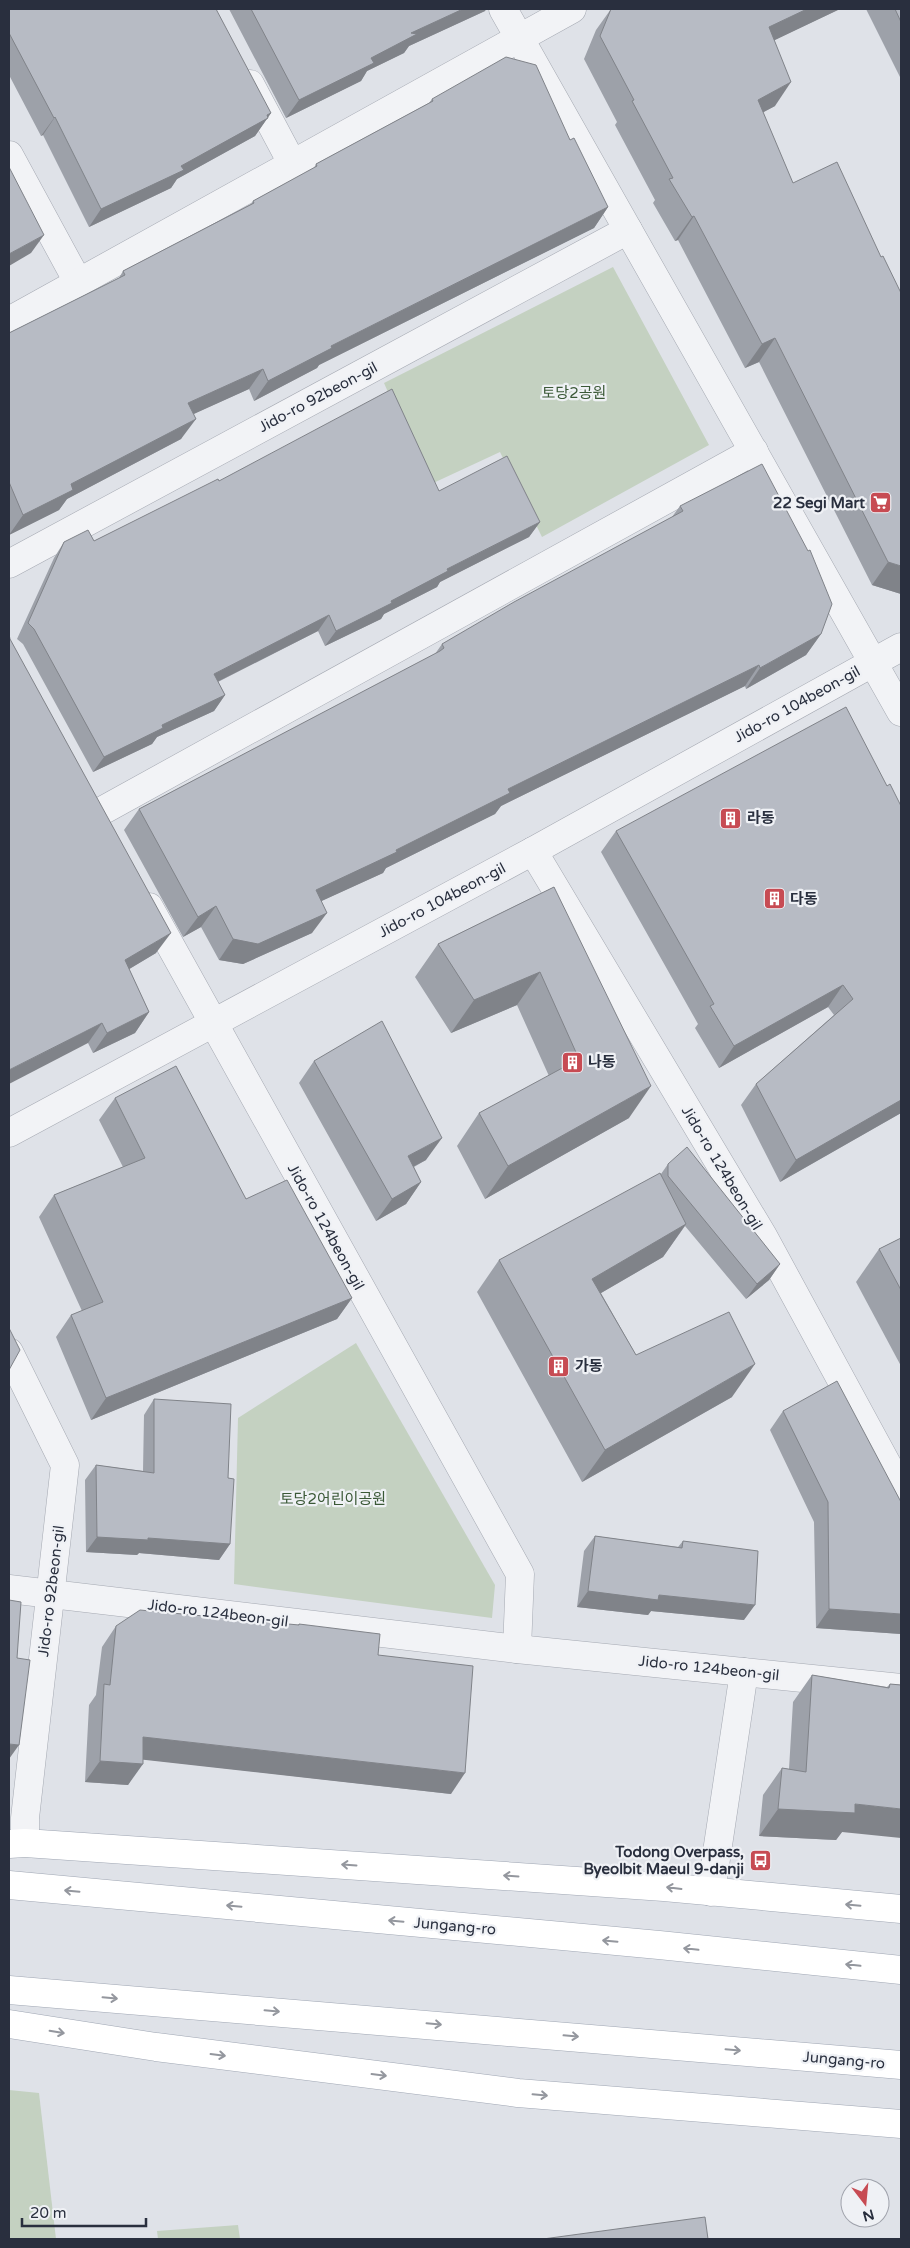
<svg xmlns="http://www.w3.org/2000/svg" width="910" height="2248" font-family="'Varela Round','Noto Sans KR',sans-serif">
	<rect width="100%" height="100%" fill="#dfe2e8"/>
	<g fill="#c4d1c1">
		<polygon points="613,267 709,445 542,537 500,452 429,485 384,383"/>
		<polygon points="356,1343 495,1585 492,1618 234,1584 238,1418"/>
		<polygon points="9,2090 39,2093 56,2239 9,2239"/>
		<polygon points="238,2225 240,2239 158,2239 157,2231"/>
	</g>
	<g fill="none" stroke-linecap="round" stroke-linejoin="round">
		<defs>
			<g id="minor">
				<polyline points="503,9 901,712"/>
				<polyline points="250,84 293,165"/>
				<polyline points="9,155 78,282"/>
				<polyline points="9,321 572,9"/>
				<polyline points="9,564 628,230"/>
				<polyline points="98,813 754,451"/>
				<polyline points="533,851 763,1236 901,1490"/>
				<polyline points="149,907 520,1574 517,1649"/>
				<polyline points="9,1133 533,851 901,647"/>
				<polyline points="9,1352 65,1465 25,1818 25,1843"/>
				<polyline points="9,1589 517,1649 901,1688"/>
				<polyline points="711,1892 744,1672"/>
			</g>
			<g id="primary">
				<polyline points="9,1844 25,1843 664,1887 901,1909"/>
				<polyline points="9,1885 659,1945 901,1970"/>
				<polyline points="9,1990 901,2065"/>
				<polyline points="9,2024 156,2047 518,2093 901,2124"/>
			</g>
		</defs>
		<use href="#minor" stroke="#a5a9b2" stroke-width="29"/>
		<use href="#primary" stroke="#9fa6b3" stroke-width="29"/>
		<use href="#minor" stroke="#f2f3f6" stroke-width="28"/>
		<use href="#primary" stroke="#fff" stroke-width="28"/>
	</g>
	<g fill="#9da1a9">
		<polygon points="9,9 271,113 255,136 177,179 171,188 89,227 43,135 41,136 9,75"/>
		<polygon points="229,9 486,9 485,11 409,46 404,53 367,71 361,81 286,118"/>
		<polygon points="611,9 840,9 774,40 775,106 763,112 901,594 872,585 759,362 745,368 678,240 675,241 653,203 655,200 615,125 617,122 584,59 596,30"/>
		<polygon points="866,9 901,9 901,79"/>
		<polygon points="432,99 570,140 608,207 594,228 319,365 317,368 254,401 249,389 193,414 181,439 67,499 59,510 9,535 9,333 119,278 123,271 251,204 253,201 314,168 316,164 429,103"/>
		<polygon points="219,481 439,491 540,522 529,537 440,582 437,587 384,614 381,619 325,646 318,631 218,682 225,695 214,711 157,737 152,744 93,772 23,644 17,639 54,558 64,542 94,541"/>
		<polygon points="680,506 821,634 806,655 746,689 745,686 501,806 495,814 386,868 383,873 321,901 312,933 243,964 219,960 201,927 183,937 124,830 139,809 435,654 442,644 672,517"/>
		<polygon points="10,639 156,953 129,969 149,1012 135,1033 93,1053 88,1043"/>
		<polygon points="887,786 901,806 901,1113 780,1182 741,1105 756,1084 834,1015 828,1007 719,1068 695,1028 698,1024 601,852 616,831"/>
		<polygon points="554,887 629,1118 485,1199 457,1146 479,1113 549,1076 517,1005 451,1033 415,977 438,944"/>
		<polygon points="314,1061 426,1160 414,1167 421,1182 406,1204 376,1221 299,1083"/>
		<polygon points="115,1098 246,1199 352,1298 337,1319 91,1420 56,1337 71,1315 82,1311 39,1217 54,1195 123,1167 99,1120"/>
		<polygon points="668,1164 780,1264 769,1280 746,1299 685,1226 663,1257 601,1293 636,1355 732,1397 582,1482 477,1292 499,1260 661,1174"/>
		<polygon points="901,1238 901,1366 856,1282 879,1249"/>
		<polygon points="154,1399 228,1478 230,1544 219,1560 139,1553 137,1555 86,1552 85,1480 96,1465 143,1471 144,1415"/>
		<polygon points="783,1411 901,1634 816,1628 814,1522 770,1430"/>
		<polygon points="595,1536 678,1547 683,1541 744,1620 651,1611 648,1615 577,1607 584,1551"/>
		<polygon points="299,1624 378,1655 451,1794 143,1759 128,1785 85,1782 89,1705 96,1695 102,1647 116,1626 298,1625"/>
		<polygon points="812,1675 887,1687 890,1684 901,1685 842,1832 836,1840 759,1836 763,1795 782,1768 789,1769 793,1702"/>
	</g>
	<g fill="#808389">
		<polygon points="463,9 486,9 485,11 409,46 404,53 367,71 361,81 286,118 299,100 371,58 411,33"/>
		<polygon points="807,9 840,9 752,51 769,27"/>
		<polygon points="791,82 775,106 741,124 758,100"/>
		<polygon points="271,113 255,136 177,179 171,188 89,227 101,209 181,166"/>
		<polygon points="55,117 43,135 41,136 54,118"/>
		<polygon points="608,207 594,228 319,365 317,368 254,401 268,381 331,346"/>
		<polygon points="694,216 678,240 675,241 692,217"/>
		<polygon points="44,235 31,253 9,266 9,254"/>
		<polygon points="775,338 759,362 745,368 762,344"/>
		<polygon points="263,369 249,389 174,423 188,403"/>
		<polygon points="196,419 181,439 67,499 59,510 9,535 23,515 71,484"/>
		<polygon points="540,522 529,537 440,582 437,587 384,614 381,619 325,646 336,631 391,601 447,569"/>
		<polygon points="888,562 901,566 901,594 872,585"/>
		<polygon points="329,615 318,631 203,689 214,674"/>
		<polygon points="821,634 806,655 746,689 760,668"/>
		<polygon points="759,665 745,686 501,806 495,814 386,868 383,873 302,910 316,890 396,850 508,789"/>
		<polygon points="225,695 214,711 157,737 152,744 93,772 104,757 162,725"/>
		<polygon points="216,906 201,927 183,937 198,917"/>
		<polygon points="327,913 312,933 243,964 219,960 233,939"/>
		<polygon points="171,933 156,953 111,980 125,960"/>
		<polygon points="540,972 517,1005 451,1033 474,1000"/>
		<polygon points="843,985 828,1007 719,1068 734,1046"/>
		<polygon points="149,1012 135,1033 93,1053 107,1033"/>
		<polygon points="102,1023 88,1043 9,1084 9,1070"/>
		<polygon points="651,1086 629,1118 485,1199 508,1166"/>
		<polygon points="901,1100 901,1113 780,1182 796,1160"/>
		<polygon points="442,1138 426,1160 393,1177 408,1156"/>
		<polygon points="421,1182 406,1204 376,1221 392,1199"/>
		<polygon points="686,1224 663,1257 570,1311 592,1279"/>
		<polygon points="780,1264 769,1280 746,1299 757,1284"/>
		<polygon points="352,1298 337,1319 91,1420 106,1398"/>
		<polygon points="755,1364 732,1397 582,1482 605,1450"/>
		<polygon points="97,1537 148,1538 230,1544 219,1560 139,1553 137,1555 86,1552"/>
		<polygon points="588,1591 659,1595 755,1605 744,1620 651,1611 648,1615 577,1607"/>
		<polygon points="829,1609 901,1614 901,1634 816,1628"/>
		<polygon points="143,1737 465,1773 451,1794 128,1758"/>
		<polygon points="9,1744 19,1745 9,1759"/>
		<polygon points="100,1761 143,1764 128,1785 85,1782"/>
		<polygon points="855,1804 901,1809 901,1838 842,1832 836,1840 759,1836 778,1809"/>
	</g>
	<g fill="#b7bbc4" stroke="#808389">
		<polygon points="9,9 216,9 271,113 267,115 268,118 181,166 184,170 101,209 55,117 54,118 9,33"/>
		<polygon points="251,9 463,9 411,33 417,34 371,58 374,63 299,100"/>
		<polygon points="611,9 807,9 769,27 791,82 758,100 793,183 837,162 881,257 883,256 901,293 901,566 888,562 775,338 762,344 694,216 692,217 669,179 673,178 632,101 634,100 600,36"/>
		<polygon points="895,9 901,9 901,22"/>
		<polygon points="506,57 536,65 570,140 574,138 608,207 331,346 332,348 268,381 263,369 188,403 196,419 71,484 73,490 23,515 9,482 9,333 125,275 123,271 254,203 253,201 317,166 316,164 433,101 432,99"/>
		<polygon points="9,167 44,235 9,254"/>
		<polygon points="392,389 439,491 507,456 540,522 447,569 448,571 391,601 392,603 336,631 329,615 214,674 225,695 162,725 163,728 104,757 34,629 28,623 64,542 88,530 94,541 218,479 219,481"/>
		<polygon points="762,464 808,551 810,550 832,604 821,634 760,668 759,665 508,789 510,793 396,850 397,852 316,890 327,913 258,944 233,939 216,906 198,917 139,809 440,651 444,648 442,644 514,602 683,511 680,506"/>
		<polygon points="9,634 10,639 171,933 125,960 149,1012 107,1033 102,1023 9,1070"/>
		<polygon points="846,707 887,786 890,784 901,806 901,1100 796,1160 756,1084 853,999 843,985 734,1046 710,1006 714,1004 616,831"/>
		<polygon points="554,887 651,1086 508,1166 479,1113 579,1059 540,972 474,1000 438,944"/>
		<polygon points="382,1021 442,1138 408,1156 421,1182 392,1199 314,1061"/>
		<polygon points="176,1066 246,1199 287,1180 352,1298 106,1398 71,1315 103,1302 54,1195 145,1158 115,1098"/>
		<polygon points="687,1147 780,1264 757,1284 668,1176 668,1164"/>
		<polygon points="660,1173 686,1224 592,1279 636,1355 729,1312 755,1364 605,1450 499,1260"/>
		<polygon points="901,1238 901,1290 879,1249"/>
		<polygon points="9,1328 20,1350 9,1370"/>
		<polygon points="837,1381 901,1502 901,1614 829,1609 828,1502 783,1411"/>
		<polygon points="154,1399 231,1404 228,1478 234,1479 230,1544 148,1538 148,1540 97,1537 96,1465 154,1473"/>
		<polygon points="595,1536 682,1548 683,1541 758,1551 755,1605 659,1595 658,1600 588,1591"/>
		<polygon points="9,1600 21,1602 17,1658 30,1660 19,1745 9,1744"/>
		<polygon points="140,1610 299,1625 299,1624 380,1634 378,1655 473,1666 465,1773 143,1737 143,1764 100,1761 104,1684 110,1685 116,1626"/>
		<polygon points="812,1675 889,1688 890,1684 901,1685 901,1809 855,1804 855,1813 778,1809 782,1768 806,1772"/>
		<polygon points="705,2217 708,2239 543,2239"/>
	</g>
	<defs><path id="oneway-shaft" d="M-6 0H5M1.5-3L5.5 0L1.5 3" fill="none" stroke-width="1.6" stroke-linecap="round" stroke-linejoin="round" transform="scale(1.25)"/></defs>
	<g stroke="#94979e">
		<use href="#oneway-shaft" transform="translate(349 1865) rotate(-176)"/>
		<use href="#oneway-shaft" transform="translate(511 1876) rotate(-176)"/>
		<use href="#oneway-shaft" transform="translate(674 1888) rotate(-173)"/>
		<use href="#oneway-shaft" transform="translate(72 1891) rotate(-175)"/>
		<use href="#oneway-shaft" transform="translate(853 1905) rotate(-175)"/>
		<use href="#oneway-shaft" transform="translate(234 1906) rotate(-175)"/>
		<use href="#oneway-shaft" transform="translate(396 1921) rotate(-175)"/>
		<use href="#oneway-shaft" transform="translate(610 1941) rotate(-175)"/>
		<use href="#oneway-shaft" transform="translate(691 1949) rotate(-174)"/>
		<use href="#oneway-shaft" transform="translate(853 1965) rotate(-174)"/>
		<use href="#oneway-shaft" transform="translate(110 1998) rotate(5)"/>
		<use href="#oneway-shaft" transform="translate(272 2011) rotate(5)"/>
		<use href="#oneway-shaft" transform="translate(434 2024) rotate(5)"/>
		<use href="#oneway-shaft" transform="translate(57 2032) rotate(9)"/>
		<use href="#oneway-shaft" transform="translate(571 2036) rotate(5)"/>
		<use href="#oneway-shaft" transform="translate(733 2050) rotate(5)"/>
		<use href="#oneway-shaft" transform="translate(218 2055) rotate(7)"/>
		<use href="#oneway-shaft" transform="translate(379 2075) rotate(7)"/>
		<use href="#oneway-shaft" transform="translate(540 2095) rotate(5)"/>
	</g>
	<defs>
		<symbol id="supermarket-square" viewBox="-11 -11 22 22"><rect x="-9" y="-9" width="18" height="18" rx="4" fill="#c74b53" stroke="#eff1f5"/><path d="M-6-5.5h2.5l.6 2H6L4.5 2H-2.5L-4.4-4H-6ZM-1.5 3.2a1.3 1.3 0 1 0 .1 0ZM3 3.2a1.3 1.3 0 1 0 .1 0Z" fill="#fff"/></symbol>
		<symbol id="building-square" viewBox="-11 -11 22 22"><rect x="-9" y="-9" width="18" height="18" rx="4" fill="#c74b53" stroke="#eff1f5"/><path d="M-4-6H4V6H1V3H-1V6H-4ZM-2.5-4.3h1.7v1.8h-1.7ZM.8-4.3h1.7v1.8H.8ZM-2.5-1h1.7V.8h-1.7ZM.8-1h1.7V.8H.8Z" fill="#fff"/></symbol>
		<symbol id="bus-square" viewBox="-11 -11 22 22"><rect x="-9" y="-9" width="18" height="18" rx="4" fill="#c74b53" stroke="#eff1f5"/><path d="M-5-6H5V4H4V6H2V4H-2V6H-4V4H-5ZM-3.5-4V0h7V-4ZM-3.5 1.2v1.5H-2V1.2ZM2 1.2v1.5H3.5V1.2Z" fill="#fff"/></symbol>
	</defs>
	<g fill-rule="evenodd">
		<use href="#supermarket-square" x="868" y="490" width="25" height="25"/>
		<use href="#building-square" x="718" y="806" width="25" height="25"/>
		<use href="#building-square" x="762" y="886" width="25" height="25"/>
		<use href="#building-square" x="560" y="1050" width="25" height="25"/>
		<use href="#building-square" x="546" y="1354" width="25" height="25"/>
		<use href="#bus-square" x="748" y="1848" width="25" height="25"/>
	</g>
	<g text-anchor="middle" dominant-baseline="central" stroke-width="4.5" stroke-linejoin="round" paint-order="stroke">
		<g font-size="15" fill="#3b5937" stroke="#eff1f5">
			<text x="574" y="393">토당2공원</text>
			<text x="333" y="1499">토당2어린이공원</text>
		</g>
		<g font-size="15" fill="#292f3e" stroke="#eff1f5">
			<text transform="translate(318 397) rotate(-28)">Jido-ro 92beon-gil</text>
			<text transform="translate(797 704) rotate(-29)">Jido-ro 104beon-gil</text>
			<text transform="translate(442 900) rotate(-28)">Jido-ro 104beon-gil</text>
			<text transform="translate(722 1168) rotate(59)">Jido-ro 124beon-gil</text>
			<text transform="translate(326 1227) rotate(61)">Jido-ro 124beon-gil</text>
			<text transform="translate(51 1591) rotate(-83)">Jido-ro 92beon-gil</text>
			<text transform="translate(218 1613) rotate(7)">Jido-ro 124beon-gil</text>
			<text transform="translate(709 1668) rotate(6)">Jido-ro 124beon-gil</text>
			<text transform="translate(455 1926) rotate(5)">Jungang-ro</text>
			<text transform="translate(844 2060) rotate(5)">Jungang-ro</text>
		</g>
		<g font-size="15" font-weight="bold" fill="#292f3e" stroke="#eff1f5" text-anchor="start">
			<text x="865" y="503" text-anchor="end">22 Segi Mart</text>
			<text x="747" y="818">라동</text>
			<text x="790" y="899">다동</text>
			<text x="588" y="1062">나동</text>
			<text x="575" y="1366">가동</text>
			<text x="744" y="1852" text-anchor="end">Todong Overpass,<tspan x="744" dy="17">Byeolbit Maeul 9-danji</tspan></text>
		</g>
	</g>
	<rect width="910" height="2248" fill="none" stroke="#292f3e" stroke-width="20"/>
	<g transform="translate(865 2203) rotate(164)"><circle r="24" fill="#eff1f5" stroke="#a0a3ac"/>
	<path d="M0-4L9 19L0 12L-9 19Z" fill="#c74b53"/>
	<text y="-8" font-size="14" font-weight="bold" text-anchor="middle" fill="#292f3e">N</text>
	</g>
	<path d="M22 2218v8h124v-8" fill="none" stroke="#292f3e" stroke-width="2.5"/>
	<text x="30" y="2218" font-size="15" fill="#292f3e" stroke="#eff1f5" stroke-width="4" paint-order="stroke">20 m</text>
</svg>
